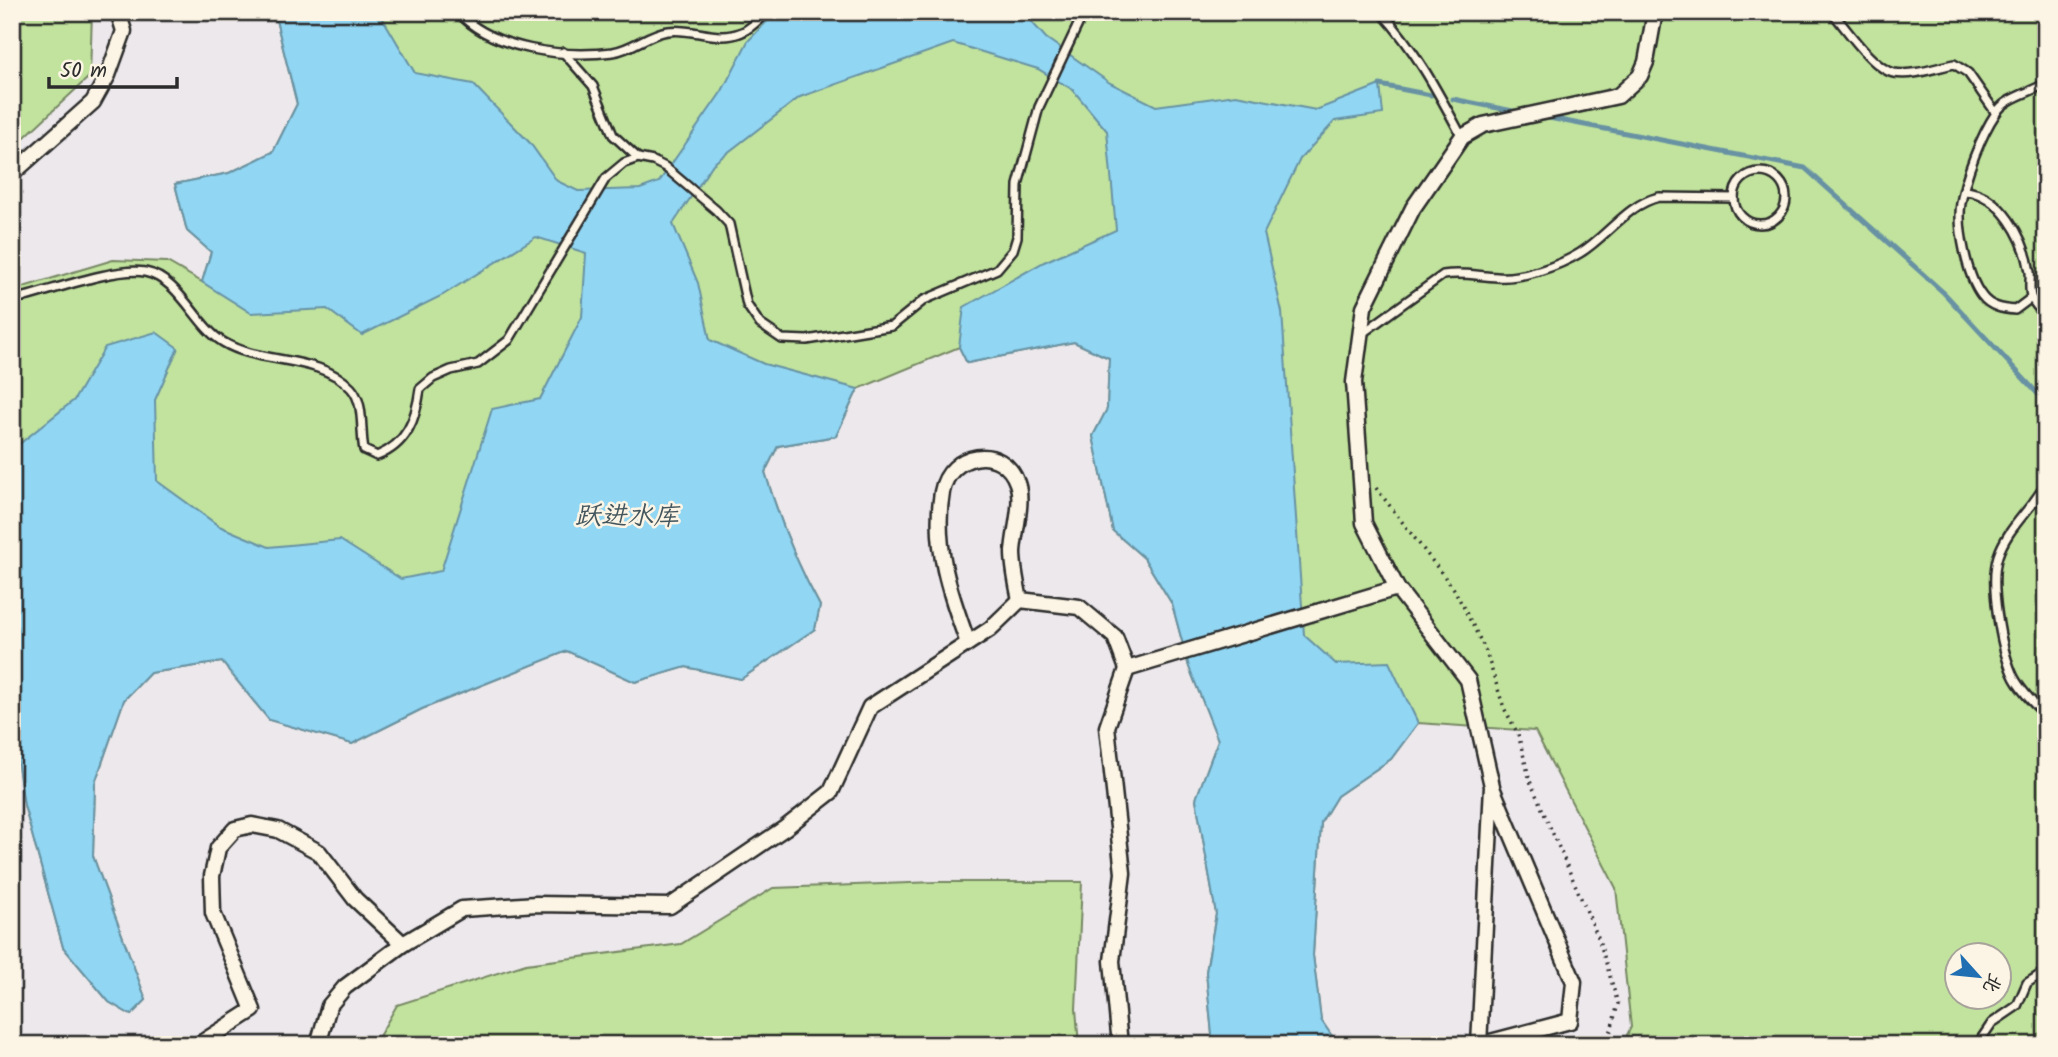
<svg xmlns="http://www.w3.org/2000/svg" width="2058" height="1057" font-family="Kalam,'LXGW WenKai TC',sans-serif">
	<rect width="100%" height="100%" fill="#ede8ec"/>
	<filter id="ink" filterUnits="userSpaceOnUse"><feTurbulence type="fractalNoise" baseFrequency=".0143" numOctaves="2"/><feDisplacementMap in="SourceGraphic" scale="14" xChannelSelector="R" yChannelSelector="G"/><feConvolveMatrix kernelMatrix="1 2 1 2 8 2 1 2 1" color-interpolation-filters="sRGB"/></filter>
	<g filter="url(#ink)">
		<g fill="#c1e39d" stroke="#768764" stroke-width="2" fill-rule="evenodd">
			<polygon points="12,12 92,12 90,76 12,149"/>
			<path d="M 274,12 L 2046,12 L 2046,1045 L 1622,1045 L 1631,1027 L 1616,888 L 1535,731 L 1418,723 L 1391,759 L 1337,796 L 1321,822 L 1313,955 L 1321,1020 L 1338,1045 L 1213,1045 L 1206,972 L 1216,914 L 1196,799 L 1218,740 L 1189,667 L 1172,604 L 1144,558 L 1113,531 L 1093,436 L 1107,409 L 1109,358 L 1074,342 L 967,363 L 959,347 L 858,389 L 836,436 L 778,446 L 765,472 C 779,519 796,563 820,606 L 815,629 L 741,679 L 686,667 L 635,682 L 567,651 L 422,709 L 352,744 L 269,720 L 222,662 L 150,673 L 124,700 L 95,783 L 93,856 L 146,1000 L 131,1015 L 109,1002 L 63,947 L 24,805 L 12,726 L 12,285 L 20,288 L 113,260 L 167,262 L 202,282 L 211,252 L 187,231 L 175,184 L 229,173 L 273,152 L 297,104 ZM 1956,956 L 1998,956 L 1998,998 L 1956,998 Z"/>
			<polygon points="937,882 1082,882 1076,1009 1079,1045 374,1045 397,1005 526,964 681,944 773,888"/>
		</g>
		<path fill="#91d6f3" stroke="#6892a3" stroke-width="2" d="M 274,12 L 379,12 L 415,73 L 473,84 L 530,143 L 557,181 L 578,191 L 640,189 L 659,182 L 722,91 L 748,41 L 776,12 L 1029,12 L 1030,20 L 1046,38 L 1110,83 L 1156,106 L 1236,95 L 1316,110 L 1380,85 L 1383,114 L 1335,121 L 1300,159 L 1264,233 L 1282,312 L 1304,635 L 1336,664 L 1389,662 L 1418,723 L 1391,759 L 1337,796 L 1321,822 L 1313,955 L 1321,1020 L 1338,1045 L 1213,1045 L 1206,972 L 1216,914 L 1196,799 L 1218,740 L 1189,667 L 1172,604 L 1144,558 L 1113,531 L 1093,436 L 1107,409 L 1109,358 L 1074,342 L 967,363 L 959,347 L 964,307 L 1044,262 L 1116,230 L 1107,131 L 1073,90 L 1038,69 L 953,43 L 800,97 L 713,164 L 673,224 L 698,283 L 710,340 L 764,364 L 858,389 L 836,436 L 778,446 L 765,472 C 779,519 796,563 820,606 L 815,629 L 741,679 L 686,667 L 635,682 L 567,651 L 422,709 L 352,744 L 269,720 L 222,662 L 150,673 L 124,700 L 95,783 L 93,856 L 146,1000 L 131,1015 L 109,1002 L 63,947 L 24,805 L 12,726 L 12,450 L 74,400 L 105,347 L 156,332 L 178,348 L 155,400 L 157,481 L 219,526 L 269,547 L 340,540 L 401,579 L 441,571 L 492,409 L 540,399 L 582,317 L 586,253 L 536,237 L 443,295 L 362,335 L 327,309 L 251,313 L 202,282 L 211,252 L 187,231 L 175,184 L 229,173 L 273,152 L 297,104 Z"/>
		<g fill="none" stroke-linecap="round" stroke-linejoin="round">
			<g stroke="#6892a3" stroke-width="5">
				<polyline points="1380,85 1431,95"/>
				<polyline points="1453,99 1518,112"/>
				<polyline points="1544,117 1805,168 1944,293 2038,394 2046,396"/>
			</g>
			<defs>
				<g id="service">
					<path d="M 458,12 C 492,50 564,58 613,52 C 633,49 649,33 668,31 C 692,27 718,43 742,32 C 751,29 760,18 767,12"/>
					<path d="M 1381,12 C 1416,50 1438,92 1462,137"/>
					<path d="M 1832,12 C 1846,28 1873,69 1894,73 C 1914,76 1935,68 1954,64 L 1968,73 L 1996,113"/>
					<polyline points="563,52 593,86 613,135 638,158"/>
					<circle cx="1760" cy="198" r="26"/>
					<path d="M 1965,191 C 2001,194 2025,239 2030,272 C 2031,280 2028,292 2032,299 C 2035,305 2041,311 2046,316"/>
					<path d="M 12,297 L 25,297 C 56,289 116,267 145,272 C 180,279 195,325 223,342 C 260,365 319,354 351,388 C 365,403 360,431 364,450 L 377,456 C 407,444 416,419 420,389 L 433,378 L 451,370 L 478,364 L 509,340 L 606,178 L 624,163 L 638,158 L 653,161 L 665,167 L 716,210 L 729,224 L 747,305 L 760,324 L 782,339 L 807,340 L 892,326 L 924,300 L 997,269 L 1013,250 L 1017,237 L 1018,185 L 1039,107 L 1084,12"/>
					<path d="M 2031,298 L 2015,310 C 2003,309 1990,307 1982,296 C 1967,277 1957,227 1961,203 C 1965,177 1981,135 1996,113 C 2006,97 2030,93 2046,83"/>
					<path d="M 1360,335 L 1443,275 C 1462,272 1478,276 1497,277 C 1522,279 1559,266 1580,253 C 1608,236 1626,205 1659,197 L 1734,198"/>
					<path d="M 2046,483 C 2032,509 2007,528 1998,556 C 1989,583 2001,647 2012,673 C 2018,688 2035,705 2046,716"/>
					<polyline points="1977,1045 1992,1023 2017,1006 2027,983 2046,971"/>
				</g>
				<g id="minor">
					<polyline points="12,174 93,102 108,75 124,31 118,12"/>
					<path d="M 968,643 C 950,594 933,546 942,492 C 949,452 1003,443 1017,483 C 1024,502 1014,532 1013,552 C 1013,568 1017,585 1020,600"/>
					<polyline points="1127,669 1397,588"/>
					<polyline points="12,1044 13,1045"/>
					<polyline points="198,1045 253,1010 213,913 212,876 218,848 235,829 252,825 278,830 319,852 355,899 403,944"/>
					<polyline points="318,1045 329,1006 345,987 403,944 462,909 536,904 670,906 785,828 831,792 870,707 990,629 1020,600 1079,607 1115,637 1127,669 1107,727 1123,873 1112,961 1120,1045"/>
					<polyline points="1479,1045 1492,786 1468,680 1397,588 1364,523 1354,382 1364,307 1413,208 1462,137 1483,125 1618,96 1640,76 1646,62 1655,12"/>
					<polyline points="1479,1045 1570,1021 1574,982 1493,790"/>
				</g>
			</defs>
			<use href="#service" stroke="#2b2b2b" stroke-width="12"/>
			<use href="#minor" stroke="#2b2b2b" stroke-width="19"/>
			<polyline stroke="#2b2b2b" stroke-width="3.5" stroke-dasharray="2 5" stroke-linecap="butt" points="1376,488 1454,589 1485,649 1504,708 1518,734 1530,781 1598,937 1607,966 1618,1004 1607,1045"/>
			<use href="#service" stroke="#fcf5e5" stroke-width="7"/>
			<use href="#minor" stroke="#fcf5e5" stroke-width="14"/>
		</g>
	</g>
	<g text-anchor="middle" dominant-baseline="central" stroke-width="5" stroke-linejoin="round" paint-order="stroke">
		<g font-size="26" font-style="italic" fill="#44565d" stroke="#fcf5e5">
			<text x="627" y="517">跃进水库</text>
		</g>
	</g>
	<rect width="2058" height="1057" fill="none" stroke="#fcf5e5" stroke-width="42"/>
	<rect x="21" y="21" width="2016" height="1015" fill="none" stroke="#2b2b2b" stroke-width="2.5" filter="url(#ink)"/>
	<g transform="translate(1978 976) rotate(117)"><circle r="33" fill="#fcf5e5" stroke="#a8a49b" stroke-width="2"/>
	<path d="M0-5L12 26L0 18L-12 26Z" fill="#1f6fb2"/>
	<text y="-10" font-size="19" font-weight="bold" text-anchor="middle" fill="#2b2b2b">北</text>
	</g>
	<path d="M49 77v10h128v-10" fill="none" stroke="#2b2b2b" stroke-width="3.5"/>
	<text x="60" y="77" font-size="21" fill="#2b2b2b" stroke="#fcf5e5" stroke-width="5" paint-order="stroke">50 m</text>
</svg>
